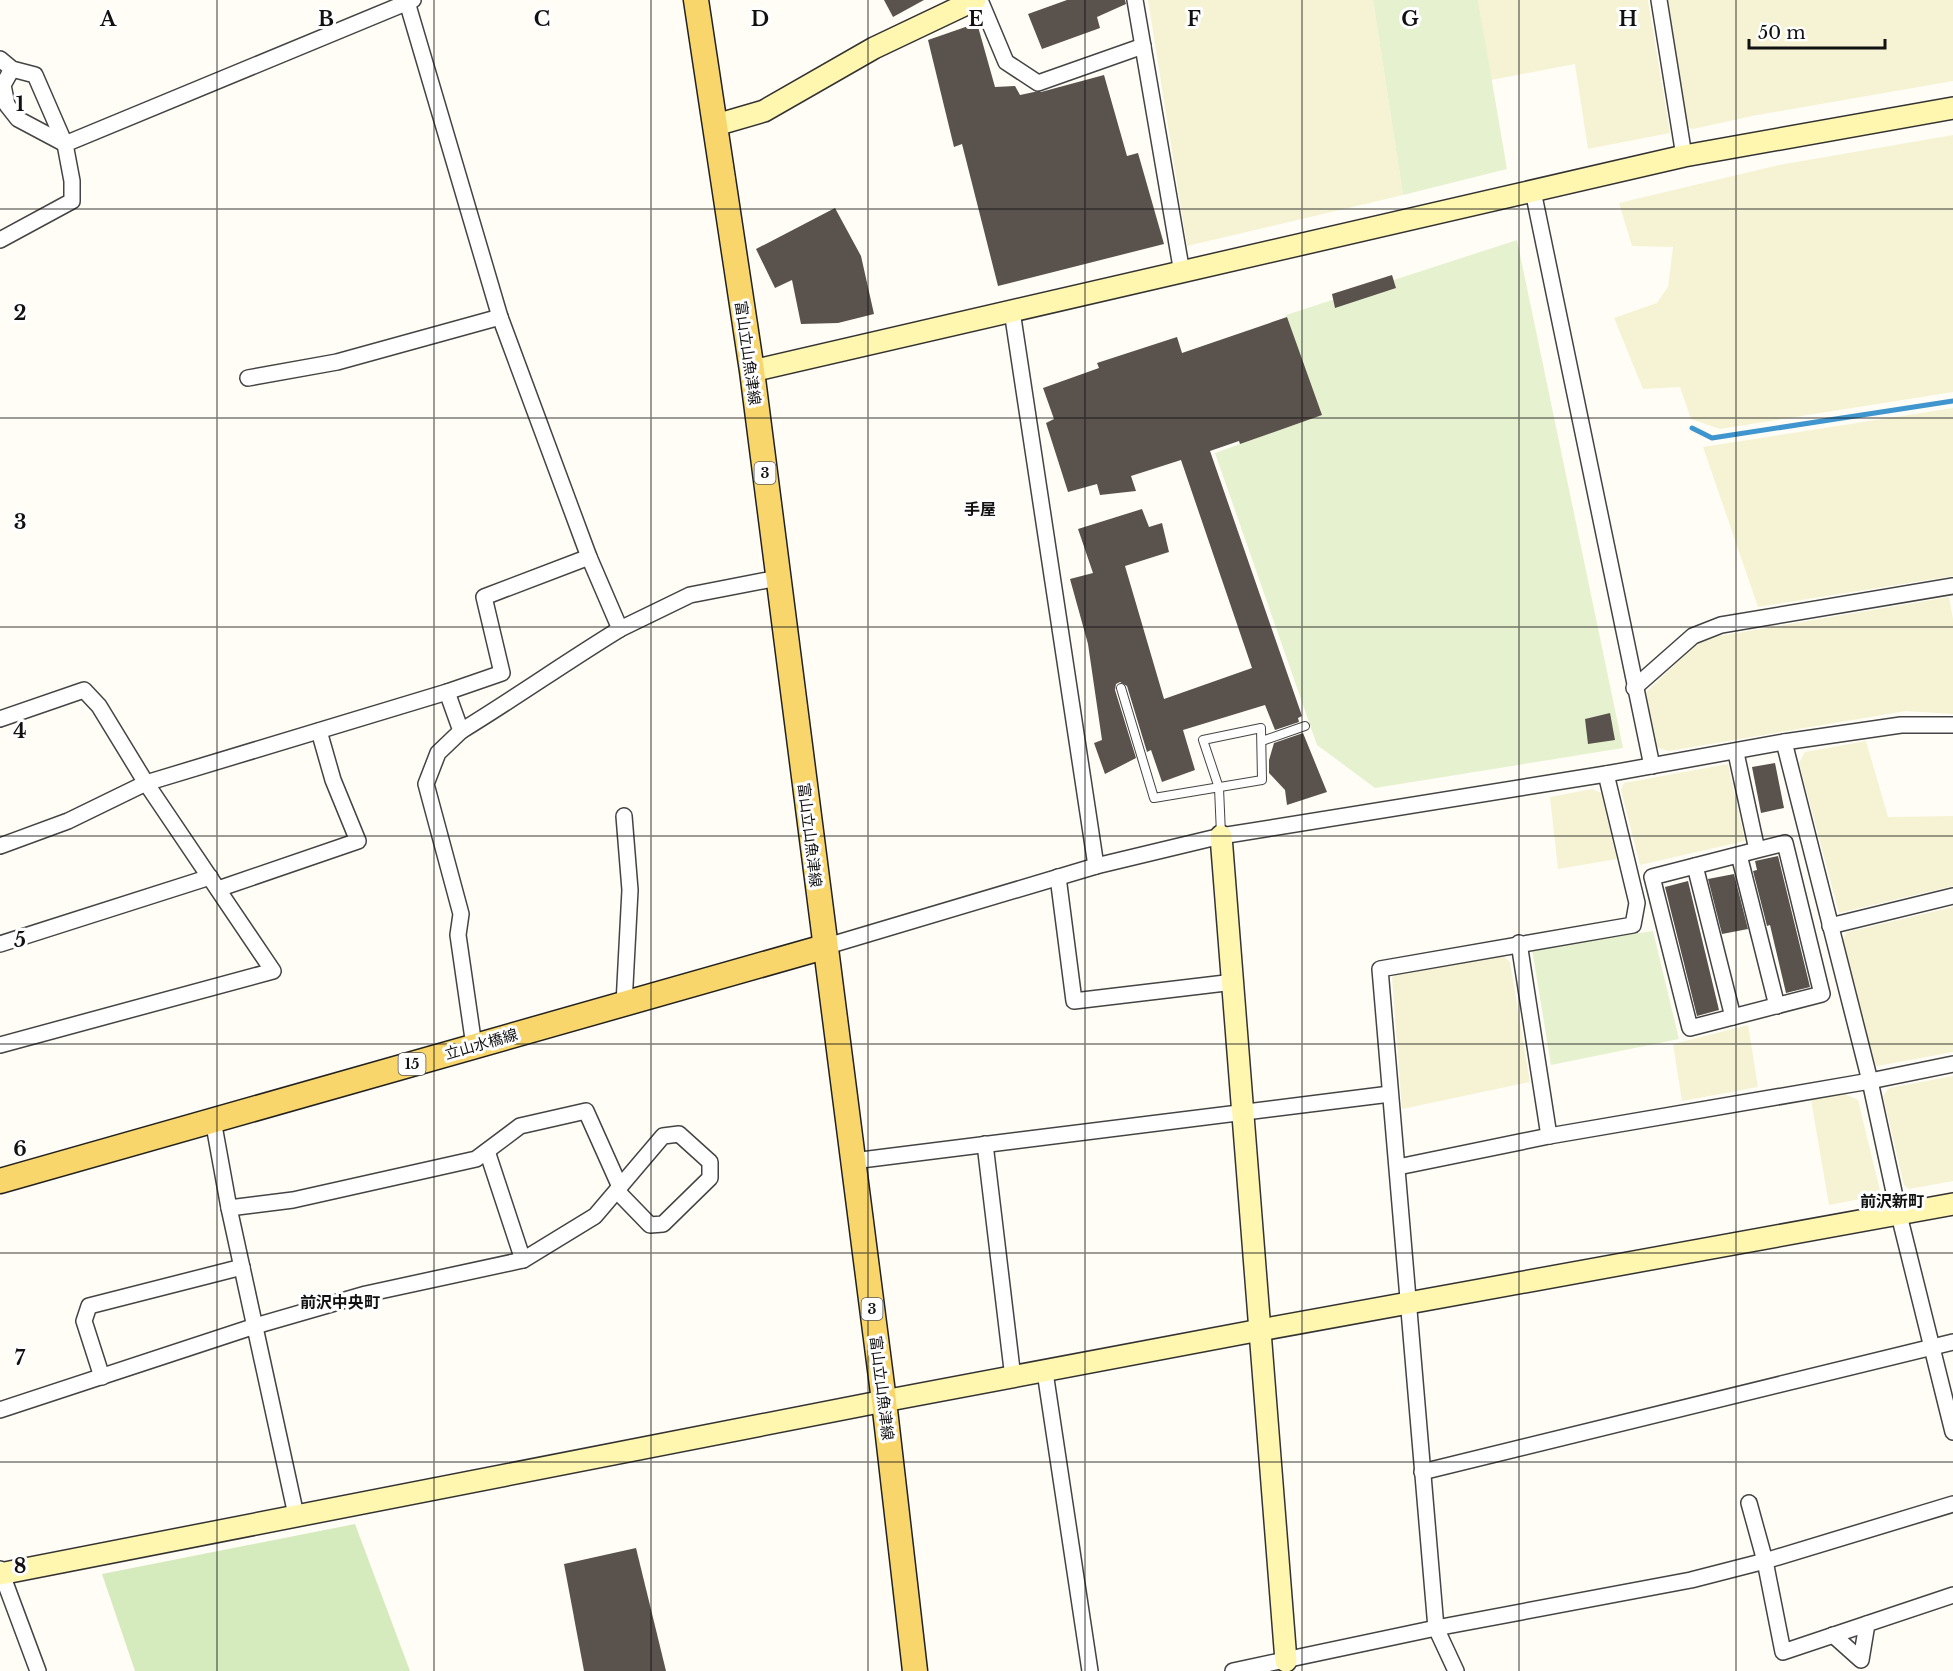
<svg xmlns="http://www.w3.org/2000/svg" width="1953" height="1671" font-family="'Libre Baskerville','Noto Sans JP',serif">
	<rect width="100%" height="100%" fill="#fffdf5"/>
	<g fill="#f6f3d4">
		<polygon points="1148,0 1373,0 1403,195 1187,246"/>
		<polygon points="1478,0 1648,0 1670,133 1588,149 1575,64 1491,80"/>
		<polygon points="1666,0 1953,0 1953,81 1752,116 1693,129 1686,127"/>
		<polygon points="1953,135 1953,392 1720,429 1691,419 1680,387 1643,389 1614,318 1657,303 1668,287 1673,247 1632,246 1619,203 1779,165"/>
		<polygon points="1953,408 1953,576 1758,607 1703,447"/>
		<polygon points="1949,597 1953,619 1953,714 1906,711 1669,751 1656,747 1646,692 1700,641 1719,636"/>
		<polygon points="1866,741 1888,817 1953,816 1953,886 1839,913 1799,763 1805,752"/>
		<polygon points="1728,764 1745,841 1640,865 1621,790 1624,783"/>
		<polygon points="1592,789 1601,793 1617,859 1558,869 1550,797"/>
		<polygon points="1953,907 1953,1052 1877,1066 1871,1062 1843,939 1847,932"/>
		<polygon points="1503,956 1510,962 1530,1082 1402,1109 1392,977 1401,973"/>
		<polygon points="1748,1025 1758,1087 1682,1101 1673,1044"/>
		<polygon points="1953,1076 1953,1181 1909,1189 1904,1185 1883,1096 1889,1088"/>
		<polygon points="1845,1094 1858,1100 1881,1195 1829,1205 1811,1100"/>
	</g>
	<polygon fill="#d5ebbd" points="355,1524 410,1671 135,1671 102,1574"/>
	<g fill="#e6f2cf">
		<polygon points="1373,0 1478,0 1507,169 1403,195"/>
		<polygon points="1517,240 1623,748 1375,788 1317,745 1215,453 1321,415 1286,315"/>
		<polygon points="1653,931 1679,1039 1551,1065 1532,949"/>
	</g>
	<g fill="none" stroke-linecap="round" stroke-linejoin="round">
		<polyline stroke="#3f96cf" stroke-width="5" points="1692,428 1712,438 1953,401"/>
	</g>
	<g fill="#5a524d">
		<polygon points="884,0 924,0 893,17"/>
		<polygon points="1067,0 1125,0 1126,4 1097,17 1100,28 1042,49 1028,14"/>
		<polygon points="977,23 995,87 1015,86 1020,95 1034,92 1041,92 1104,75 1127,156 1138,153 1164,244 998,286 962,144 954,147 928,40"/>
		<polygon points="835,208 861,256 874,314 838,323 801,324 792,280 775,288 756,249"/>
		<polygon points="1392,275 1396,288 1335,308 1332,294"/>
		<polygon points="1287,317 1322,415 1240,444 1239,441 1210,451 1302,716 1298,718 1299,722 1275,730 1265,705 1183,730 1195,770 1162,782 1151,750 1147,752 1127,686 1120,682 1116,684 1115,690 1136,758 1105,774 1094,743 1102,740 1088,644 1070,579 1093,573 1078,529 1142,509 1149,527 1162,523 1169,552 1125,566 1164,699 1252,668 1181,460 1131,476 1136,491 1100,495 1097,484 1068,492 1046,423 1054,419 1043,388 1099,368 1097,363 1177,337 1182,353"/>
		<polygon points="1610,713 1615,740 1588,744 1585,719"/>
		<polygon points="1303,733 1327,792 1287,805 1285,790 1269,773 1269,760 1274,743"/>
		<polygon points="1775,763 1784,808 1761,813 1752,767"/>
		<polygon points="1778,856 1810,987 1786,993 1770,925 1767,926 1753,871 1757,870 1755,861"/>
		<polygon points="1734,874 1748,929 1722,934 1708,879"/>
		<polygon points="1688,881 1719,1010 1697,1016 1665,887"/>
		<polygon points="636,1548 666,1671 584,1671 564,1564"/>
	</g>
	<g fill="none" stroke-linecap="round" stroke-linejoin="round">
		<defs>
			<g id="lane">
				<polyline points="1121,688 1154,798 1262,780 1261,728 1203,740 1219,788 1221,834"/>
				<polyline points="1262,741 1305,726"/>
			</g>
			<g id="street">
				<polyline points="980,0 1006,62 1038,83 1143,46"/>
				<polyline points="1135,0 1182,273"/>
				<polyline points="1659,0 1684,156"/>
				<polyline points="407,2 500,317 589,557 620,629 690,595 778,578"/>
				<polyline points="0,59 12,69 35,75 65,144"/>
				<polyline points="12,69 3,85 7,105 18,119 65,144"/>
				<polyline points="1533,191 1652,766"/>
				<polyline points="0,240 72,201 72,181 65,144 413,0"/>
				<polyline points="1012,311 1096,866"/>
				<polyline points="248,378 337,362 500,317"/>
				<polyline points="1634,688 1693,636 1721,625 1953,586"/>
				<polyline points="447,692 461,731 438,753 426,784 461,914 458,935 474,1046"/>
				<polyline points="0,719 84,690 99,706 146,783 273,971 0,1045"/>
				<path d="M 461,731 C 515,698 566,662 620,629"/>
				<polyline points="1784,742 1870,1081 1899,1215 1953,1432"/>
				<polyline points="1736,753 1757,850 1785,843 1822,994 1690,1028 1652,877 1757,850"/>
				<polyline points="0,846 68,821 146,783 447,692 502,673 484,597 589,557"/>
				<polyline points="1739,855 1777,1006"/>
				<polyline points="1695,866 1733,1017"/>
				<polyline points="1058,877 1074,1001 1234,982"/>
				<polyline points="218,889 358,841 333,780 319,731"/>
				<polyline points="1830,926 1953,896"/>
				<polyline points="1519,943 1549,1136"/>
				<polyline points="0,944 210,877"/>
				<polyline points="824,947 1096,866 1221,836 1606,774 1784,742 1901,725 1953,725"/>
				<polyline points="624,1004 630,890 624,816"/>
				<polyline points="213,1120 229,1208 296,1515"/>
				<polyline points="985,1144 1013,1378"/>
				<polyline points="487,1151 523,1260"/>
				<polyline points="853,1161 1390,1094"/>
				<polyline points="1398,1167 1549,1136 1870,1081 1953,1064"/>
				<polyline points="229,1208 293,1200 476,1159 520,1126 586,1111 620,1187"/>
				<polyline points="1045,1372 1090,1671"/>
				<polyline points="102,1377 84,1321 89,1306 242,1267"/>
				<polyline points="0,1410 255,1326 366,1294 523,1260 595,1216 663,1136 679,1134 710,1162 710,1178 663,1224 650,1225 617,1191"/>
				<polyline points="1422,1472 1953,1342"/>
				<polyline points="1749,1503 1765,1561 1783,1652 1953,1595"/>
				<polyline points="0,1569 38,1671"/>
				<polyline points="1833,1635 1861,1660 1867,1624"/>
				<polyline points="1233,1671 1436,1628 1691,1580 1765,1561 1953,1504"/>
				<polyline points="1456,1671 1436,1628 1380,969 1633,925 1637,903 1606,774"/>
			</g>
			<g id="secondary">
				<polyline points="716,125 764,111 874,48 975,0"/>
				<polyline points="752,371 1684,156 1953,108"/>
				<polyline points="1221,836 1286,1661"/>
				<polyline points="0,1574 884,1401 1260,1330 1953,1204"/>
			</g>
			<g id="primary">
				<polyline points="696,0 752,371 884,1401 915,1671"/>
				<polyline points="0,1181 824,947"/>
			</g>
		</defs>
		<use href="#lane" stroke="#444" stroke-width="10"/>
		<use href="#street" stroke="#444" stroke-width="18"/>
		<use href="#secondary" stroke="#333" stroke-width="24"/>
		<use href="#primary" stroke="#222" stroke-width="27"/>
		<use href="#lane" stroke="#fff" stroke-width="8"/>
		<use href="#street" stroke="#fff" stroke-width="15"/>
		<use href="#secondary" stroke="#fff6b0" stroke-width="21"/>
		<use href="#primary" stroke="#f9d66b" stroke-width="24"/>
	</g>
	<path fill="none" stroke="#111" stroke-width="1.5" stroke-opacity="0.55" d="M 217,0 L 217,1671M 434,0 L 434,1671M 651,0 L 651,1671M 868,0 L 868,1671M 1085,0 L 1085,1671M 1302,0 L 1302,1671M 1519,0 L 1519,1671M 1736,0 L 1736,1671M 0,209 L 1953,209M 0,418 L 1953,418M 0,627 L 1953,627M 0,836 L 1953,836M 0,1044 L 1953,1044M 0,1253 L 1953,1253M 0,1462 L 1953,1462"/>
	<g text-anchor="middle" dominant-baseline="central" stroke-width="6" stroke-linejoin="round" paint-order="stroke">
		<g fill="#fff" stroke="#585858" stroke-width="1.5">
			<rect x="754.5" y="462" width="21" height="22" rx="4.5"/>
			<rect x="398.5" y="1053" width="27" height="22" rx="4.5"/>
			<rect x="861.5" y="1298" width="21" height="22" rx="4.5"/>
		</g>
		<g font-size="14" font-weight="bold" fill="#111">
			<text x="765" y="473">3</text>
			<text x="412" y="1064">15</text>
			<text x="872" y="1309">3</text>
		</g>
		<g font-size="15" fill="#111" stroke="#fff">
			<text transform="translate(748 353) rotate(82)">富山立山魚津線</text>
			<text transform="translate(810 835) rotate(83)">富山立山魚津線</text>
			<text transform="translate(481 1044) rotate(-16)">立山水橋線</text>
			<text transform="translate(882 1388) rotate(83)">富山立山魚津線</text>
		</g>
		<g font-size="16" font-weight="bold" fill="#111" stroke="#fff">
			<text x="980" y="509">手屋</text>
			<text x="1892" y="1201">前沢新町</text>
			<text x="340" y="1302">前沢中央町</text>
		</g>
	</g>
	<g font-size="20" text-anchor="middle" font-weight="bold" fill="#111" stroke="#fff" stroke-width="6" stroke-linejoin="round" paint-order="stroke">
		<text x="108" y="26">A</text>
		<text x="326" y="26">B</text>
		<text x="542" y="26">C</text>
		<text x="760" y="26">D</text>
		<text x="976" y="26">E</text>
		<text x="1194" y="26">F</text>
		<text x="1410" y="26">G</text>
		<text x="1628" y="26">H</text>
		<text x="20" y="111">1</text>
		<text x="20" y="320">2</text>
		<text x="20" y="529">3</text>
		<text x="20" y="738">4</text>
		<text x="20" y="947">5</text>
		<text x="20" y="1156">6</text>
		<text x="20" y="1365">7</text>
		<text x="20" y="1573">8</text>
	</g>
	<path d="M1749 39v9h136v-9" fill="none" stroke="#111111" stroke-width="3"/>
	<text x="1758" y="39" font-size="18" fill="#111111" stroke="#ffffff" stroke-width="4.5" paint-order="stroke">50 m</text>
</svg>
